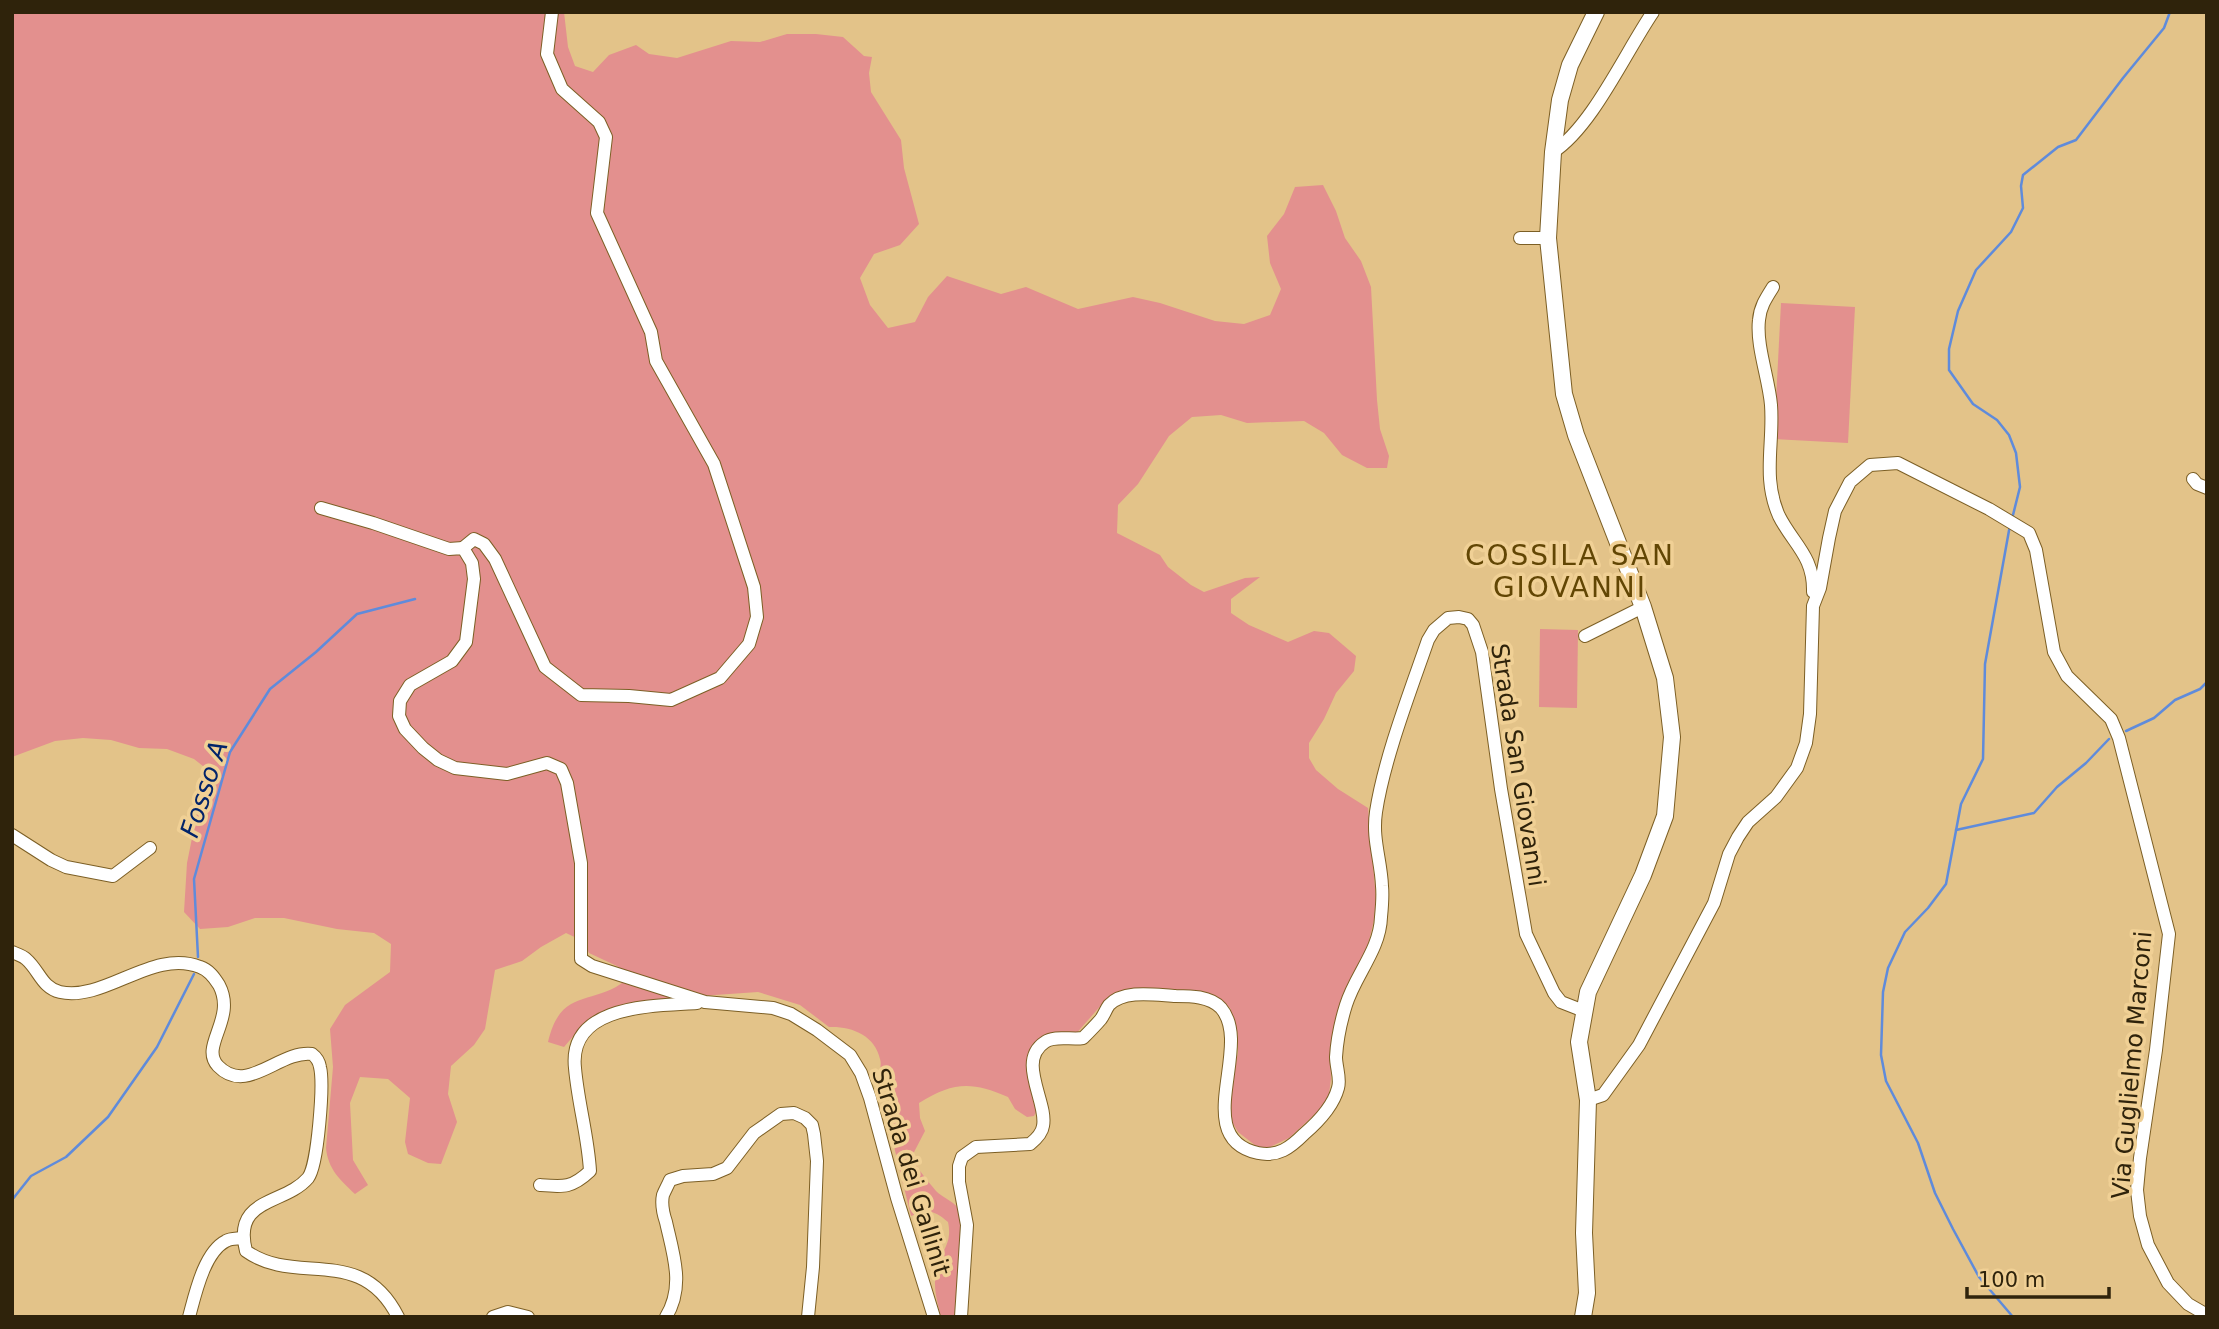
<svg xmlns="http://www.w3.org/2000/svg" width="2219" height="1329" font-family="'DejaVu Sans',sans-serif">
	<rect width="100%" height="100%" fill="#e3c389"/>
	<g fill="#e3908e">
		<path d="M 12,12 L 564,12 L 568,47 L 575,66 L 593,72 L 609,55 L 636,45 L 649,54 L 677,58 L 731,41 L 760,42 L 787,34 L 816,34 L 843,37 L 864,56 L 872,57 L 869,73 L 871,92 L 901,140 L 904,168 L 919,224 L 900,245 L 874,254 L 860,278 L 870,305 L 888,328 L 915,322 L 928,297 L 947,276 L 1001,294 L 1026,287 L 1078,309 L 1133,297 L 1160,303 L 1215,321 L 1244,324 L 1270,315 L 1281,289 L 1270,263 L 1267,236 L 1284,214 L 1295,187 L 1323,185 L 1336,211 L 1345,238 L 1361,261 L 1371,287 L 1377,400 L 1380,429 L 1389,456 L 1387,468 L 1367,468 L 1342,455 L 1324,433 L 1304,421 L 1247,423 L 1221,415 L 1192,417 L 1169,436 L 1138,484 L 1118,505 L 1117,533 L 1160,555 L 1168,567 L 1191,585 L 1204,592 L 1245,578 L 1260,577 L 1231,599 L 1231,613 L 1249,625 L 1288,642 L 1314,631 L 1329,633 L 1356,656 L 1354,671 L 1336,693 L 1324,719 L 1309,743 L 1309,758 L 1316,770 L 1338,789 L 1368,808 L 1376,898 L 1374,920 L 1368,945 L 1341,999 L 1330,1053 L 1331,1079 L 1329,1094 L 1323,1107 L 1289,1138 L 1266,1149 L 1256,1146 L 1238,1132 L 1231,1120 L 1229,1106 L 1238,1052 L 1238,1035 L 1230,1008 L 1219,999 L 1188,990 L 1130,989 L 1103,1003 L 1075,1035 C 1015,1026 1028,1071 1036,1112 L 1034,1116 L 1027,1117 L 1015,1109 L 1008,1097 C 971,1081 953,1082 919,1103 L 920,1118 L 925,1131 L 912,1156 C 917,1169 927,1180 936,1191 C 942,1197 953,1201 958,1208 C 968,1224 957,1295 955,1317 L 941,1317 C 937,1301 933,1288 936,1271 C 940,1251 953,1245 948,1222 C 935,1210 927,1209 911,1216 L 889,1126 C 896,1107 896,1102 885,1085 C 884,1083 881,1078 880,1076 C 879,1070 882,1065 880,1059 C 875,1035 851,1026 829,1027 L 800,1005 L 758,992 L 672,998 L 623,1005 L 595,1017 L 582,1026 L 564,1047 L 548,1042 C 561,986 593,1007 626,980 L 619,967 L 589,953 L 583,941 L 566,933 L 541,947 L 522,961 L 495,970 L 485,1029 L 474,1045 L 451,1066 L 448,1094 L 457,1122 L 441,1164 L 428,1163 L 408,1154 L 405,1142 L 410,1098 L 388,1079 L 360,1077 L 350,1103 L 353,1160 L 368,1185 L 355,1194 C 340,1180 328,1169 326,1148 L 333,1067 L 330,1029 L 345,1005 L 390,972 L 391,944 L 374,933 L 337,929 L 284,918 L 255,918 L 228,927 L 200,929 L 184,912 L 187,863 L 198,808 L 213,784 L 213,774 L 194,759 L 167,749 L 139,748 L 111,740 L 83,738 L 55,741 L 12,757 Z"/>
		<polygon points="1781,303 1855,307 1848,443 1774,439"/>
		<polygon points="1540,629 1578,630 1577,708 1539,707"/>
	</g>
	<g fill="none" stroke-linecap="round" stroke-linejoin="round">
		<g stroke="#5f8bdb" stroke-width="2.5">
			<polyline points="2012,519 2020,487 2016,453 2009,435 1997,420 1973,404 1949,370 1949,349 1958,311 1976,270 2011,232 2023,208 2021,186 2023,175 2058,147 2076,140 2123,78 2164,28 2170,12"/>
			<polyline points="2010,525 1985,664 1983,759 1961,804 1946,884 1928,908 1905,932 1888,968 1883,992 1881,1055 1886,1081 1918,1143 1935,1193 1953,1229 1979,1277 2013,1317"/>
			<polyline points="2126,731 2154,718 2175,700 2200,689 2207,682"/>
			<polyline points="1956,830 2034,813 2057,787 2086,763 2109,739"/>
			<polyline points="198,957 194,879 230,752 270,689 316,652 357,614 415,599"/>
			<polyline points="12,1200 31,1176 66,1157 108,1117 157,1047 194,974"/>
		</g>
		<defs>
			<g id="minor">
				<path d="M 1553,152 C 1592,127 1625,53 1653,12"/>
				<polyline points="1520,238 1548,238"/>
				<path d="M 1773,287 C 1766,298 1760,307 1759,320 C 1756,346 1769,379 1771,405 C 1774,444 1762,478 1779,516 C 1793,544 1814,556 1813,592"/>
				<polyline points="2193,479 2197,484 2207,488"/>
				<polyline points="321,508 373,523 449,549 463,548 472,563 474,579 466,642 452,661 410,685 400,701 399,716 405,729 423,748 438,760 455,768 507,774 547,763 561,769 567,783 581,863 581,959 592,966 705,1002 773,1008 791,1014 817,1030 850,1055 861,1073 870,1098 897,1198 934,1317"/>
				<polyline points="463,548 474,539 484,544 495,559 545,667 581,695 629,696 671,700 720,678 749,644 757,617 754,587 714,464 656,361 651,332 597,213 606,137 599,122 562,89 547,54 552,12"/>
				<polyline points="1585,636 1643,607"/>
				<polyline points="12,835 51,860 66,867 113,876 150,848"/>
				<path d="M 12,952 C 17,954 23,956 26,959 C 39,970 42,988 60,992 C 105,1002 153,948 200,967 C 209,970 214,977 219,985 C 237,1019 199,1046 218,1066 C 247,1096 279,1050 312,1054 C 316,1057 319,1061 320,1067 C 324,1084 318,1165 308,1178 C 285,1205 232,1197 246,1251 C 296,1287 361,1243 398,1317"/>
				<polyline points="1588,1100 1603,1095 1639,1045 1714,903 1729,854 1738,837 1748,822 1776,797 1797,768 1806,743 1810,714 1813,606 1820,588 1829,538 1835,511 1850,482 1870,465 1898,463 1989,509 2029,533 2036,550 2054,652 2067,676 2111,719 2119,738 2169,934 2156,1050 2140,1158 2137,1190 2140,1216 2148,1245 2168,1283 2188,1304 2207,1315"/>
				<path d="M 540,1185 C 564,1187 572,1188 590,1171 C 588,1136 578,1103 575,1068 C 568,1004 654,1006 697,1003"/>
				<path d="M 189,1317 C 195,1295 204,1252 226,1241 C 231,1238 237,1239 243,1238"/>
				<polyline points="493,1317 508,1312 528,1317"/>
				<path d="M 666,1317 C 685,1286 673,1254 666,1222 C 663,1213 661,1204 663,1195 C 665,1190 668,1185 670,1180 L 683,1176 L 713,1174 L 727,1168 L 754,1133 L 781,1114 L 794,1113 L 805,1118 L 812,1125 L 814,1134 L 817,1161 L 813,1267 L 808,1317"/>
				<path d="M 961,1317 L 967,1225 L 959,1182 L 959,1166 L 962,1157 L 976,1147 L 1030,1144 C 1035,1140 1042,1134 1043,1126 C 1048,1102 1016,1061 1045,1042 C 1054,1035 1072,1040 1083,1038 C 1089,1032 1095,1026 1101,1019 C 1104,1015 1106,1009 1109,1005 C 1124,989 1156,995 1176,996 C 1190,996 1210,996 1221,1008 C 1254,1046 1189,1138 1258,1153 C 1278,1157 1290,1148 1304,1134 C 1318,1122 1333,1107 1338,1088 C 1341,1079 1336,1067 1336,1057 C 1337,1040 1341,1021 1346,1005 C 1355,975 1380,950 1381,917 C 1382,907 1383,896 1382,886 C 1381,860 1372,839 1376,812 C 1384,759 1410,692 1428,640 L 1434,630 L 1448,618 L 1459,617 L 1468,619 L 1473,625 L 1482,652 L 1501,789 L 1526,934 L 1554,993 L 1561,1002 L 1584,1011"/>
			</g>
			<polyline id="major" points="1583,1317 1587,1293 1584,1233 1588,1100 1579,1042 1588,992 1643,875 1665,816 1672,737 1665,678 1643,607 1576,435 1564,394 1548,238 1553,152 1560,100 1570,65 1596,12"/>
		</defs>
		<use href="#minor" stroke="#7c5f25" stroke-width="14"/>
		<use href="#major" stroke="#7c5f25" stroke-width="18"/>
		<use href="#minor" stroke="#fff" stroke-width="12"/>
		<use href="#major" stroke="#fff" stroke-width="16"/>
	</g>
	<g text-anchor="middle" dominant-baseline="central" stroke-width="7" stroke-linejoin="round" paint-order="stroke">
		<g font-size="24" fill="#2f230b" stroke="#f0d095">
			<text transform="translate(1518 765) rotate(81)">Strada San Giovanni</text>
			<text transform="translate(2132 1065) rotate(-85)">Via Guglielmo Marconi</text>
			<text transform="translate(911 1172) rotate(73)">Strada dei Gallinit</text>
		</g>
		<g font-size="26" font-style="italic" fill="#02246a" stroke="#f0d095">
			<text transform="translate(204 789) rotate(-72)">Fosso A</text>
		</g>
		<g font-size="28" letter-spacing="2" fill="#624604" stroke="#f0d095">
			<text x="1570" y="555">COSSILA SAN<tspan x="1570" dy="32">GIOVANNI</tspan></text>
		</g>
	</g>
	<rect width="2219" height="1329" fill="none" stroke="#2f230b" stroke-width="28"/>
	<path d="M1967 1287v10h142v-10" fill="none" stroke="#2f230b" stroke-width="3.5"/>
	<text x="1978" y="1287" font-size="21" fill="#2f230b" stroke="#f0d095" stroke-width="5" paint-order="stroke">100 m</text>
</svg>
